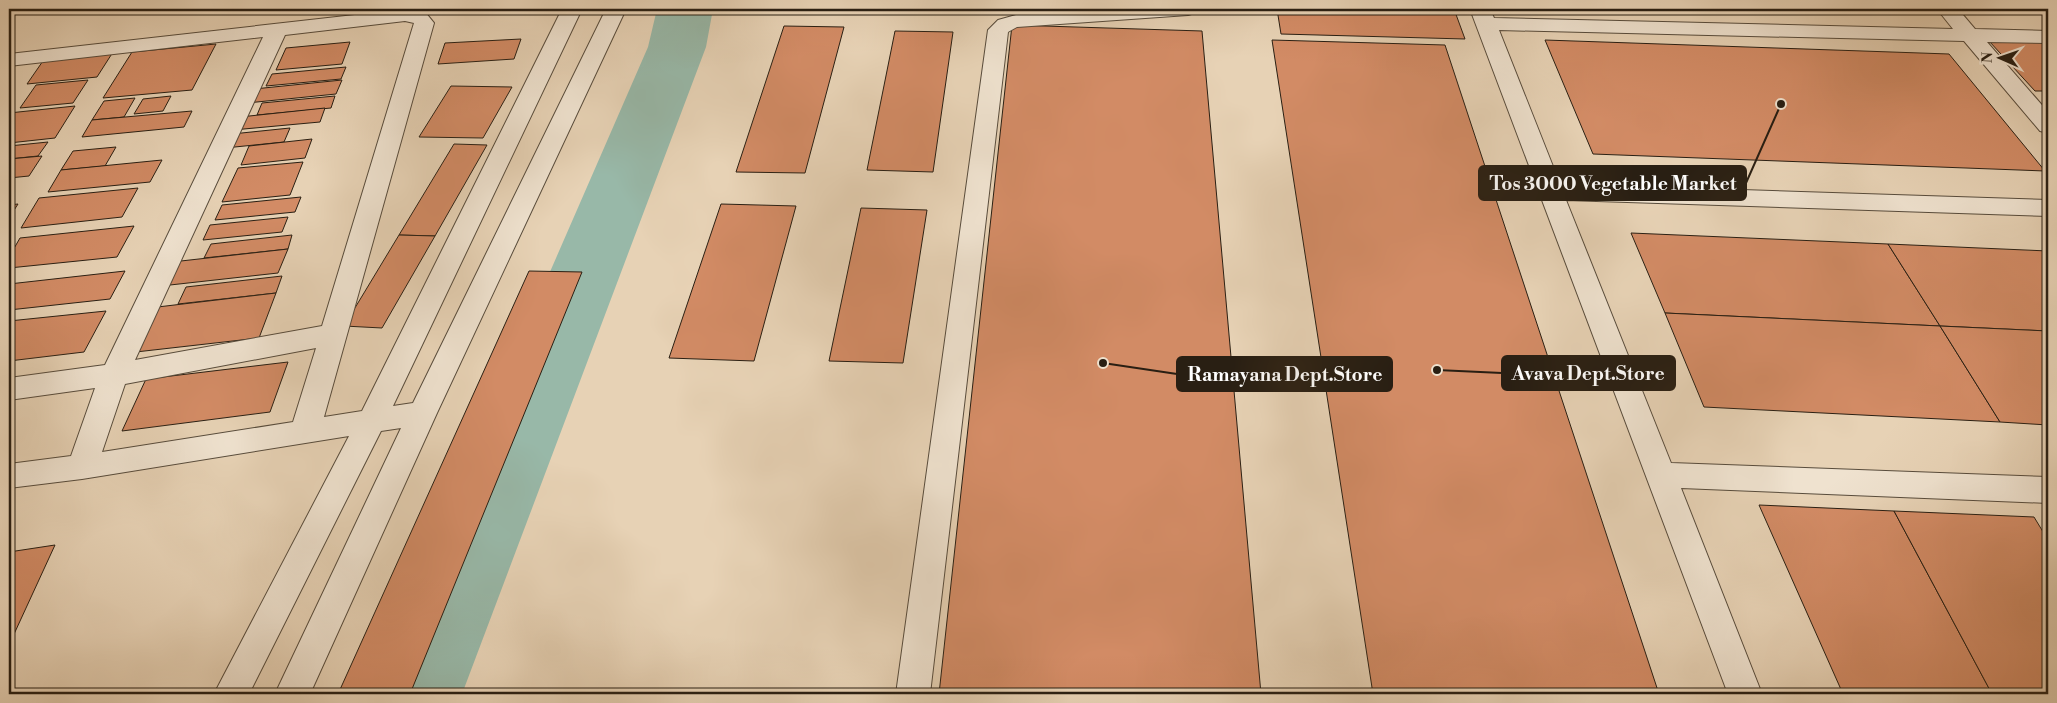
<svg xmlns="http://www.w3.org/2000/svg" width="2057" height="703" font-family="'Libre Bodoni',serif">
	<rect width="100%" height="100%" fill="#e7d2b5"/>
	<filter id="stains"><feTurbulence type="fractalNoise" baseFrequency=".004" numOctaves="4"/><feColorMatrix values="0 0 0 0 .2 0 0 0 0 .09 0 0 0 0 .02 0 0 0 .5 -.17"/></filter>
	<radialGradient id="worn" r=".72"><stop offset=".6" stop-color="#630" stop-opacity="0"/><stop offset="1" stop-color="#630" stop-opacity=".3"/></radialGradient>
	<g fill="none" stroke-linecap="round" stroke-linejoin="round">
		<polygon fill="#98b8a8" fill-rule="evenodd" points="657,9 713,9 706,47 462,694 366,694 648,47"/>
	</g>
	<g fill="#d28b65" stroke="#291f13">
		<polygon points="1277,9 1454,9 1465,39 1281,34"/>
		<polygon points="1012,25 1202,31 1261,694 939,694"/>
		<polygon points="784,26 844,27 805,173 736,172"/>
		<polygon points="895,31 953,32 933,172 867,170"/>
		<polygon points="521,39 514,59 438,64 445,43"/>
		<polygon points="1272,40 1445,45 1659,694 1373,694"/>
		<polygon points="1545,40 1949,54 2045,171 1593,154"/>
		<polygon points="1989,41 2045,42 2048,45 2048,91 2035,91"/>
		<polygon points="350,42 342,64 276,70 286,48"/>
		<polygon points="216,44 192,90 103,98 132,52"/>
		<polygon points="113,52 97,77 27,84 45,58"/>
		<polygon points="346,67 341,79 266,86 272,74"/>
		<polygon points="88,80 73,103 20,108 36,85"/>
		<polygon points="342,80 336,94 247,103 254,89"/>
		<polygon points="451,86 512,87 483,138 419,137"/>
		<polygon points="171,96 163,111 134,114 143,99"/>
		<polygon points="335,96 331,108 257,115 262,103"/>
		<polygon points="135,98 124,117 92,120 104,101"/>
		<polygon points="75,106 55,138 9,143 9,113"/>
		<polygon points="325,108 320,122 233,130 240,117"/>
		<polygon points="192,111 184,127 82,137 92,120"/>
		<polygon points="290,128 284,142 225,148 232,134"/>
		<polygon points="312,139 305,158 241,165 249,146"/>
		<polygon points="48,142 38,156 9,159 9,146"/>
		<polygon points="454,144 487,145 435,236 399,235"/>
		<polygon points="116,147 105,166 61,170 73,151"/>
		<polygon points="42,156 29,176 9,178 9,159"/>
		<polygon points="162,160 150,182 48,192 61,170"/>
		<polygon points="303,162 290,195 222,202 238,168"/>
		<polygon points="138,188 122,217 21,228 39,198"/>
		<polygon points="301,197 295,212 215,220 222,205"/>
		<polygon points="18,204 9,218 9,205"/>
		<polygon points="721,204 796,206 754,361 669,358"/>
		<polygon points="861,208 927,210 903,363 829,361"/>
		<polygon points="288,217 282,232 203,240 210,225"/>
		<polygon points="134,226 117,257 9,268 9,257 20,238"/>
		<polygon points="1631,233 1888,244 1940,326 1665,313"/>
		<polygon points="292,235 288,249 204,258 211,244"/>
		<polygon points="399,235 435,236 382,328 344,326"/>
		<polygon points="1888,244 2048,251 2048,331 1940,326"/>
		<polygon points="288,249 278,273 161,286 172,262"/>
		<polygon points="125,271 110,299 9,310 9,284"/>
		<polygon points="529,271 582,272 410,694 338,694"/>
		<polygon points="282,276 276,293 178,304 186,287"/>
		<polygon points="276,293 259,338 127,353 149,308"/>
		<polygon points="106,311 84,352 9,361 9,321"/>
		<polygon points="1665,313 1940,326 2000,422 1704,407"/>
		<polygon points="1940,326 2048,331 2048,425 2000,422"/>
		<polygon points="288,362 270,412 122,431 146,379"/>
		<polygon points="1759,505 1894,511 1992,694 1843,694"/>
		<polygon points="1894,511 2034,517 2048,540 2048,694 1992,694"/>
		<polygon points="55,545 9,645 9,552"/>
	</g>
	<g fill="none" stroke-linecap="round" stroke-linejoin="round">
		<defs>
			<g id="minor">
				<path d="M 408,9 L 425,12 L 434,23 L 324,417 L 362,411 L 562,9 L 582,9 L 393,406 L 413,403 L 606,9 L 626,9 L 437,413 L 310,694 L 275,694 L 401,428 L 381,431 L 249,694 L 214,694 L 349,436 L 82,479 L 9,488 L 9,464 L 71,456 L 95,388 L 9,400 L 9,378 L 105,365 L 263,37 L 9,66 L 9,54 ZM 405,21 L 414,23 L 322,326 L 135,360 L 285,35 ZM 316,348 L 293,422 L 102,452 L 125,384 Z"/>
				<polygon points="1104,9 1198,9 1195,13 1188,15 1017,27 1008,32 930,694 896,694 988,30 998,20 1016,15"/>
				<polygon points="1470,9 1490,9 1494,18 1953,29 1937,9 1958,9 1975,29 2048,31 2048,43 1987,42 2048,112 2048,133 2040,131 1964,41 1499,30 1560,184 2048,200 2048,216 1566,200 1671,463 2048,477 2048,503 1681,488 1762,694 1728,694"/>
			</g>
		</defs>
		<use href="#minor" stroke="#584c3c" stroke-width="2"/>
		<use href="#minor" fill="#efe2cf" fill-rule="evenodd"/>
	</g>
	<path fill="none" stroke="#291f13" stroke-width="2" d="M1781 104L1746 183M1437 370L1502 373M1103 363L1177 374"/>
	<g fill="#291f13" stroke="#efe2cf" stroke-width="2">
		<circle cx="1781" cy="104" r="5"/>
		<circle cx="1437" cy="370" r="5"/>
		<circle cx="1103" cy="363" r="5"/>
	</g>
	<g fill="#291f13" stroke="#291f13" stroke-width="2">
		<rect x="1479" y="166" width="267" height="34" rx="5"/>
		<rect x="1502" y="356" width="173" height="34" rx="5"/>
		<rect x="1177" y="357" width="215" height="34" rx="5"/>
	</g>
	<g font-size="19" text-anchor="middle" font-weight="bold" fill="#fff">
		<text x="1613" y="190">Tos 3000 Vegetable Market</text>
		<text x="1588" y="380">Avava Dept.Store</text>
		<text x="1285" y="381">Ramayana Dept.Store</text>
	</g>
	<rect width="2057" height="703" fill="none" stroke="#e7d2b5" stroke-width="30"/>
	<rect x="10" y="10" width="2037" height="683" fill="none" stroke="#291f13" stroke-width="2.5"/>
	<rect x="15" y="15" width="2027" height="673" fill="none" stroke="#291f13"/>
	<g transform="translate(2000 58) rotate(272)" stroke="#efe2cf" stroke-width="4" paint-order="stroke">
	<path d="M0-4L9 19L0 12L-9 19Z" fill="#291f13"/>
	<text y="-8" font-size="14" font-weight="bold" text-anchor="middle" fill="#291f13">N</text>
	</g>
	<rect width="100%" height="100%" filter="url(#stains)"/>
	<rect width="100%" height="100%" fill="url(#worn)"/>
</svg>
